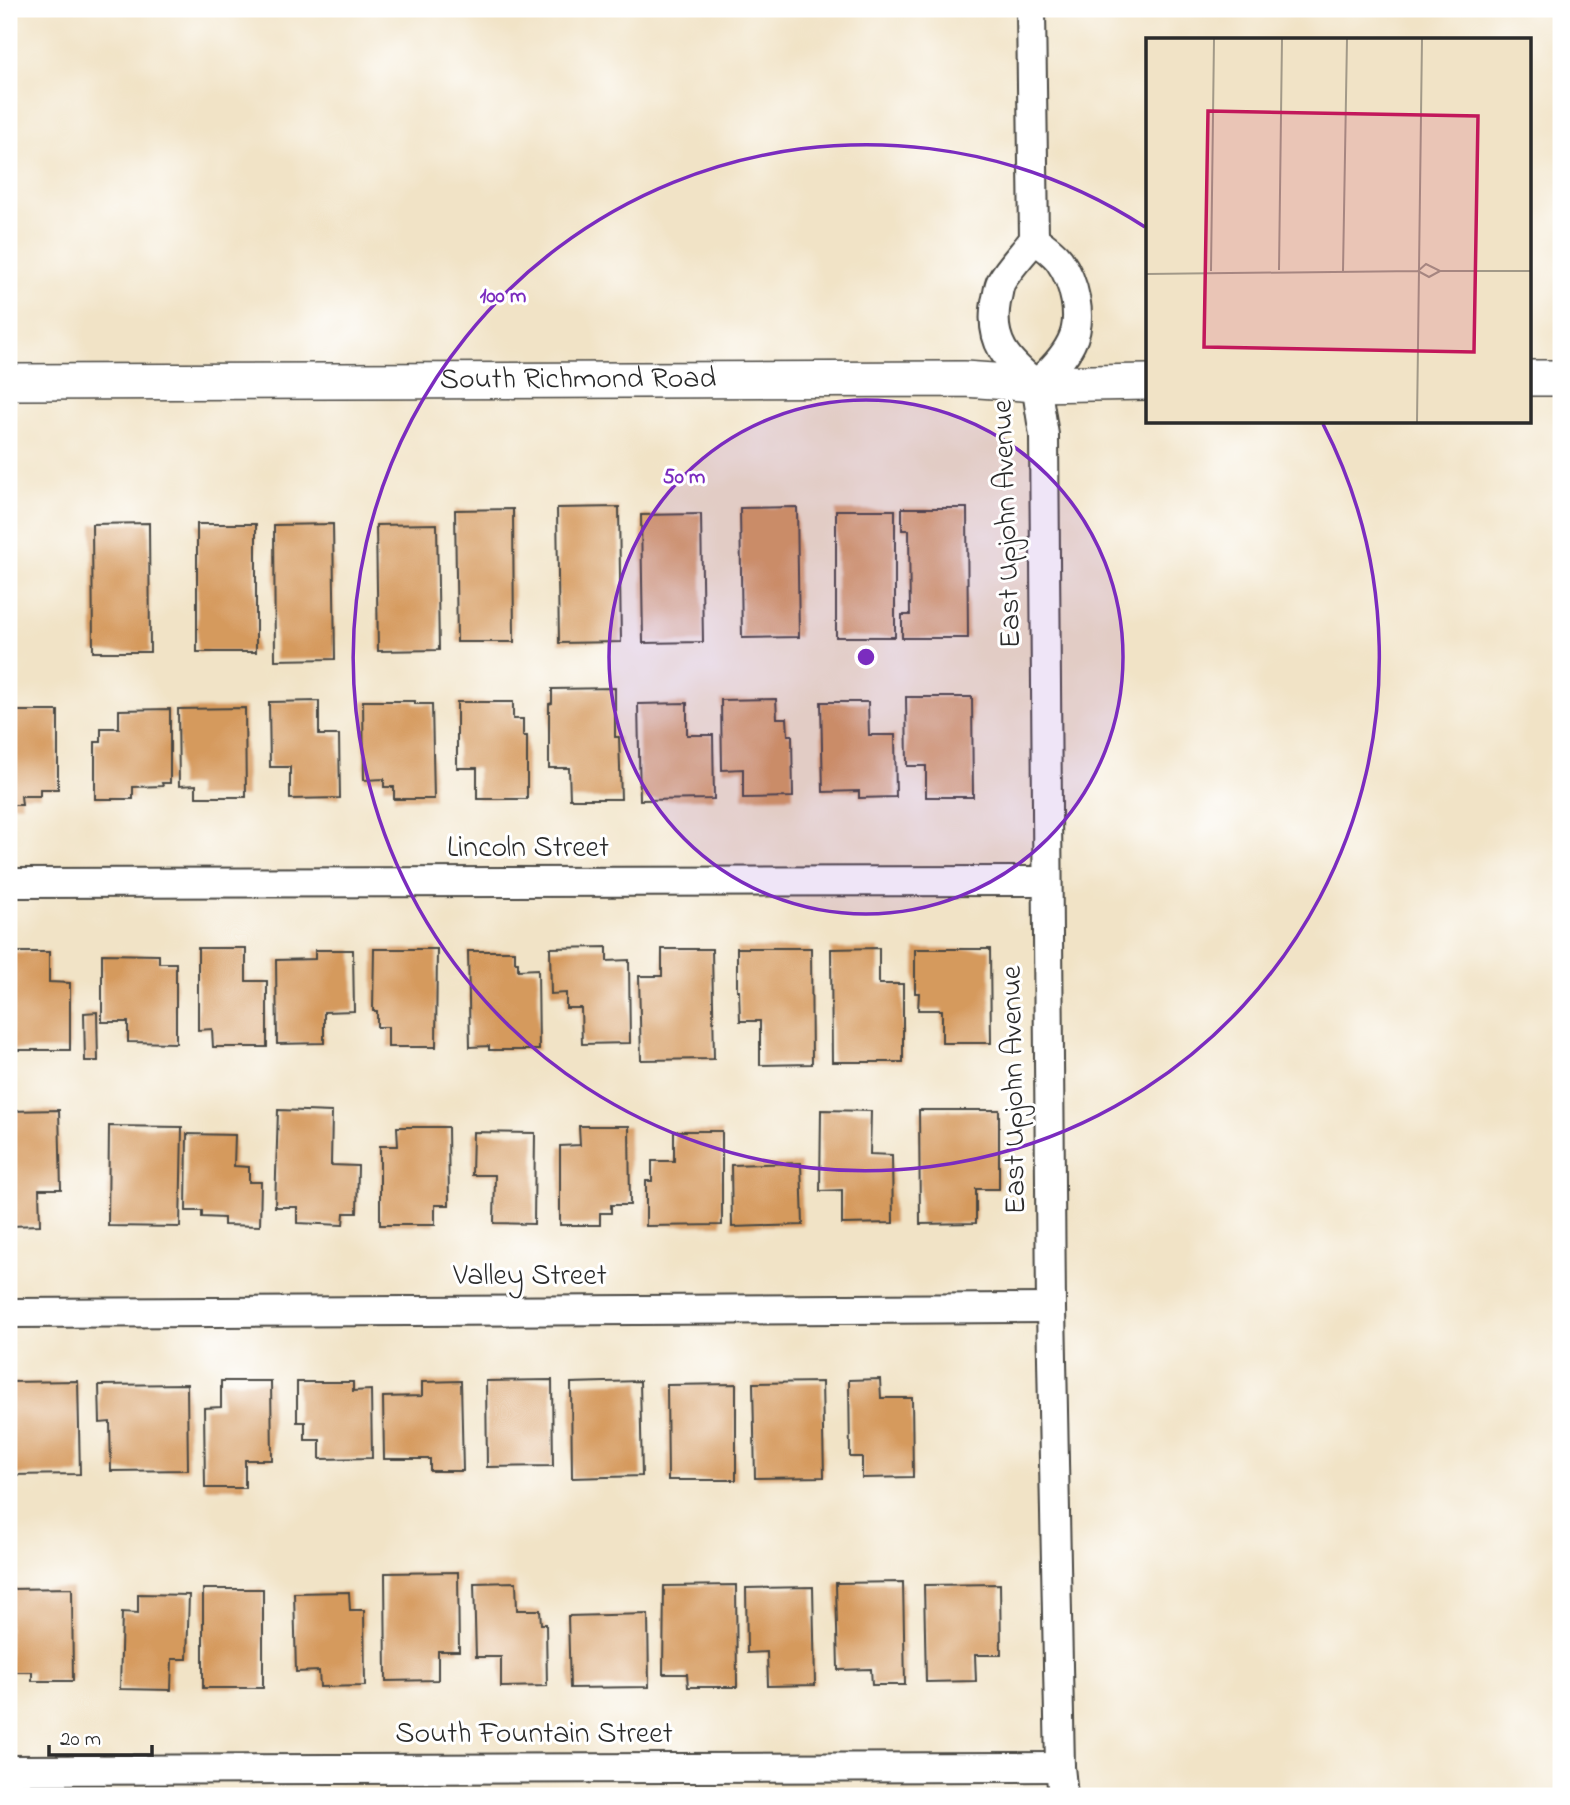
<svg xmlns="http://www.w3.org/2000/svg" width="1570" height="1805" font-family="'Indie Flower',sans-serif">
	<rect width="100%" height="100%" fill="#fff"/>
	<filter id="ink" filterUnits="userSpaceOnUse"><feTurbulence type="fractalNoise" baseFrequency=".0143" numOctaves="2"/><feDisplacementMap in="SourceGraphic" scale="14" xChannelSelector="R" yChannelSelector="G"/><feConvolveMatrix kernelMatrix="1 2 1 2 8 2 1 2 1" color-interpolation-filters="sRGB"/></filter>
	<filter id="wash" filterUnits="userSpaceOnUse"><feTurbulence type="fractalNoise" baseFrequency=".00686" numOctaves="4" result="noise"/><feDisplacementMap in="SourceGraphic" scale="28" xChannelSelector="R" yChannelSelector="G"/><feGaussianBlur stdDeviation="1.57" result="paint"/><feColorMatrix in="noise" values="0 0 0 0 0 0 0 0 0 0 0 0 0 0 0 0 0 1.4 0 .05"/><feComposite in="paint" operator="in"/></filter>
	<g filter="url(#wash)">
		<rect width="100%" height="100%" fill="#f1e3c6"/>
		<g id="blocks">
			<g fill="#d59a5d">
				<polygon points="619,507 621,642 559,643 557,508"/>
				<polygon points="797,507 799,637 742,638 740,508"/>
				<polygon points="902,508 967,508 968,638 902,638 902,615 910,615 909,530 902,530"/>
				<polygon points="513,509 514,642 457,642 455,510"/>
				<rect x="836" y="510" width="59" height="127"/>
				<polygon points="701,514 703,642 643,643 641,515"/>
				<polygon points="149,523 150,652 93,652 92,524"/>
				<rect x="197" y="524" width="59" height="128"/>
				<polygon points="333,524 335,659 275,660 274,525"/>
				<polygon points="437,524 439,650 378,651 376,525"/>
				<polygon points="615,688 615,737 619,737 621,799 570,799 569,768 549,768 549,704 552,703 552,689"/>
				<polygon points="906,697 972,697 973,797 926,797 926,766 907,766"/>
				<polygon points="776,699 777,718 787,718 788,735 792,735 793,797 743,798 743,769 722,770 721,700"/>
				<polygon points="319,701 319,735 339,735 340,798 290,799 290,767 270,767 269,702"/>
				<polygon points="363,701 415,701 415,704 432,704 434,799 394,799 394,787 384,787 384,779 364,780"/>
				<polygon points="457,702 513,702 513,719 523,719 523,736 527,736 527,799 477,799 477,768 457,768"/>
				<polygon points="821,702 868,702 869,735 895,735 896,797 859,798 859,791 823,792"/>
				<polygon points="687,703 687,735 713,735 714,799 640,800 638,704"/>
				<polygon points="245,708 246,797 196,797 196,785 179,786 178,709"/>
				<polygon points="170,709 170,783 162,783 163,786 133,787 133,799 95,799 95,742 101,742 101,728 119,728 119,710"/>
				<polygon points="10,711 58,711 58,789 40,789 40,796 21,796 22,805 9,805"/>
				<polygon points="607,947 607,961 629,960 630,1043 582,1044 581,1008 566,1008 566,993 551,994 550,948"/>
				<polygon points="198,948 246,948 246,981 267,981 267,1047 213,1047 212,1029 198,1030"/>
				<polygon points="737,948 811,948 812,1064 760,1065 760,1021 740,1021 739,990 737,990"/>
				<polygon points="879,948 879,984 903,984 903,1062 832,1062 831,949"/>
				<polygon points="374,949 437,949 436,1047 388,1047 388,1027 377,1027 377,1011 373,1011"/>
				<polygon points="662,949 712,949 714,1059 641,1060 639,976 662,976"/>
				<polygon points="915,949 990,949 991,1043 942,1043 942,1010 918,1010 919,993 915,993"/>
				<polygon points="315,950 353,950 354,1011 324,1012 324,1043 277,1044 276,960 315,959"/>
				<polygon points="468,951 515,951 515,962 518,962 518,970 538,969 539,1050 489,1050 489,1046 470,1047"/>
				<polygon points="9,952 49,952 49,982 70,983 70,1050 9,1050"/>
				<polygon points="102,954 159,955 159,963 176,963 176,1043 128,1042 128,1022 102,1022"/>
				<polygon points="97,1012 98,1061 85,1061 84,1013"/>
				<polygon points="59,1110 61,1189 39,1189 40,1225 9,1226 9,1111"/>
				<polygon points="278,1110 332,1112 331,1165 358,1166 357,1213 344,1213 343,1225 297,1223 297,1207 275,1207"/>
				<polygon points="821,1110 871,1111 870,1154 892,1155 893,1223 842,1224 842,1190 820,1191"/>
				<polygon points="919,1110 999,1110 999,1189 976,1189 976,1223 920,1224"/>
				<polygon points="109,1126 182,1127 180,1227 108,1226"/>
				<polygon points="579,1126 629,1126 630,1205 611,1205 611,1213 600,1213 600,1225 560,1225 560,1146 580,1145"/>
				<polygon points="397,1127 448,1127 449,1205 435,1205 435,1225 380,1225 380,1146 398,1146"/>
				<polygon points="674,1131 722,1131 722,1225 646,1226 646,1181 652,1181 652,1161 674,1161"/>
				<polygon points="473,1132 535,1133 534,1224 494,1223 495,1175 472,1175"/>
				<polygon points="187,1134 235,1135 234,1166 249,1167 249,1182 261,1182 260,1226 224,1225 224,1218 202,1217 202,1211 186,1211"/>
				<polygon points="801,1163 803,1225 732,1227 731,1165"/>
				<polygon points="880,1379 881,1398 912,1398 913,1477 862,1478 862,1457 850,1457 849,1380"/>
				<polygon points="552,1380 553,1466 487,1467 486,1381"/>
				<polygon points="78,1381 80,1474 9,1475 9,1382"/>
				<polygon points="221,1381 271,1381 272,1460 245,1460 245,1488 205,1488 204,1408 221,1407"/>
				<polygon points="461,1381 463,1471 430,1471 430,1459 384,1459 383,1397 422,1396 422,1382"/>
				<polygon points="640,1381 642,1476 572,1478 571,1383"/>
				<polygon points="297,1382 353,1382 353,1391 371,1390 372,1458 320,1459 320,1440 305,1440 305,1422 297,1422"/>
				<polygon points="822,1382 824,1477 755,1478 753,1383"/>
				<polygon points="187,1384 188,1470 111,1471 110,1422 100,1423 99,1385"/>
				<polygon points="736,1384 736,1480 668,1480 667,1385"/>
				<polygon points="458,1572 459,1651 438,1651 438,1680 386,1681 385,1573"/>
				<polygon points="516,1582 517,1610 540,1610 541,1624 546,1624 547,1686 501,1687 501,1657 476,1657 474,1583"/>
				<polygon points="903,1582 905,1685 872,1685 871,1669 838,1670 836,1583"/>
				<polygon points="1000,1584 1001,1655 975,1655 976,1681 926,1682 924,1585"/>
				<polygon points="736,1585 737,1687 688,1687 687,1674 663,1674 664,1586"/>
				<polygon points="813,1587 815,1685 768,1686 767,1652 747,1653 746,1588"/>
				<polygon points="72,1588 73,1681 32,1681 32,1672 9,1672 9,1589"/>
				<rect x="203" y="1589" width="60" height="99"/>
				<polygon points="349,1592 350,1610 364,1610 365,1686 320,1687 319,1671 296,1672 294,1593"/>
				<polygon points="138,1594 189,1595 187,1659 172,1659 171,1690 120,1689 122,1612 138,1613"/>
				<polygon points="648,1614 649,1687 570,1688 568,1616"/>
			</g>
		</g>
	</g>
	<g filter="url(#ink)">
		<use href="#blocks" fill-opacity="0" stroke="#494742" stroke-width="2"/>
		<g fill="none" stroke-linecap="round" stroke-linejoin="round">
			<defs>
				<g id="minor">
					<path d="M 1031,9 L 1034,239 C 1024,253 1010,266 1001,282 C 998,288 998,296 996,302 C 989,342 1007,361 1036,384"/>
					<path d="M 1034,239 C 1043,245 1052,251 1059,260 C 1074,281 1084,318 1071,343 C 1063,359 1050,372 1036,384"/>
					<polyline points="1036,384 1044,435 1051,1308 1060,1767 1063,1796"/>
					<polyline points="9,883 1047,881"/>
					<polyline points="9,1313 1051,1308"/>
					<polyline points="9,1770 1060,1767"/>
				</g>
				<g id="tertiary">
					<polyline points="1530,378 1561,378"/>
					<path id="s1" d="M 9,382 L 964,379 L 1036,384 L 1148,382"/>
				</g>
			</defs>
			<use href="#minor" stroke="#494742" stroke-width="32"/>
			<use href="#tertiary" stroke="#494742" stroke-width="38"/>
			<use href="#minor" stroke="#fff" stroke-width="28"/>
			<use href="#tertiary" stroke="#fff" stroke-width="35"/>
		</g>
	</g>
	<circle cx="866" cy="657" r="257" fill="#7b2cbf" fill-opacity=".12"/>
	<g fill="none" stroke="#7b2cbf" stroke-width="3.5">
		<circle cx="866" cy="657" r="257"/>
		<path d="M1323 424A513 513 0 1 1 1145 227"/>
	</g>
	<g text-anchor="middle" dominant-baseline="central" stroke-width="6" stroke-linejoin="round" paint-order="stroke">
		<g font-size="30" fill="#2b2b2b" stroke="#fff">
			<text stroke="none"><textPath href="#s1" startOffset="569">South Richmond Road</textPath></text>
			<text transform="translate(1008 524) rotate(-92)">East Upjohn Avenue</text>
			<text x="528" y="849">Lincoln Street</text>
			<text transform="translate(1015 1090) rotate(-91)">East Upjohn Avenue</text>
			<text x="530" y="1277">Valley Street</text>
			<text x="534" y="1735">South Fountain Street</text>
		</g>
	</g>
	<g transform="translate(1146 38)">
		<rect width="385" height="385" fill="#f1e3c6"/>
		<path fill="none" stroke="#a29988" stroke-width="2" d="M 133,232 L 136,1M 65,233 L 68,1M 197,233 L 201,1M 272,233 L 280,226 L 294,233 L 385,233M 272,233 L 283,239 L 294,233M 0,236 L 272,233M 271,384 L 276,1"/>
		<path fill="#c2185b" fill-opacity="0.15" stroke="#c2185b" stroke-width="3.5" d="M 62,73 L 332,78 L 328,314 L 58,309 Z"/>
		<rect width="385" height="385" fill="none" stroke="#2b2b2b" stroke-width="3.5"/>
	</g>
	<circle cx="866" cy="657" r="10" fill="#7b2cbf" stroke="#fff" stroke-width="3.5"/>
	<g font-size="21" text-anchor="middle" font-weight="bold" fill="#7b2cbf" stroke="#fff" stroke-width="6" stroke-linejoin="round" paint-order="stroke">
		<text x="503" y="302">100 m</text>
		<text x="684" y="483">50 m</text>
	</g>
	<rect width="1570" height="1805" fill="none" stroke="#fff" stroke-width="35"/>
	<path d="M49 1745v10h103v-10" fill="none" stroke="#2b2b2b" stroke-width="3.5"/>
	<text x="60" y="1745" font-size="21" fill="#2b2b2b" stroke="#ffffff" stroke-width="5" paint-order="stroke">20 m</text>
</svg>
